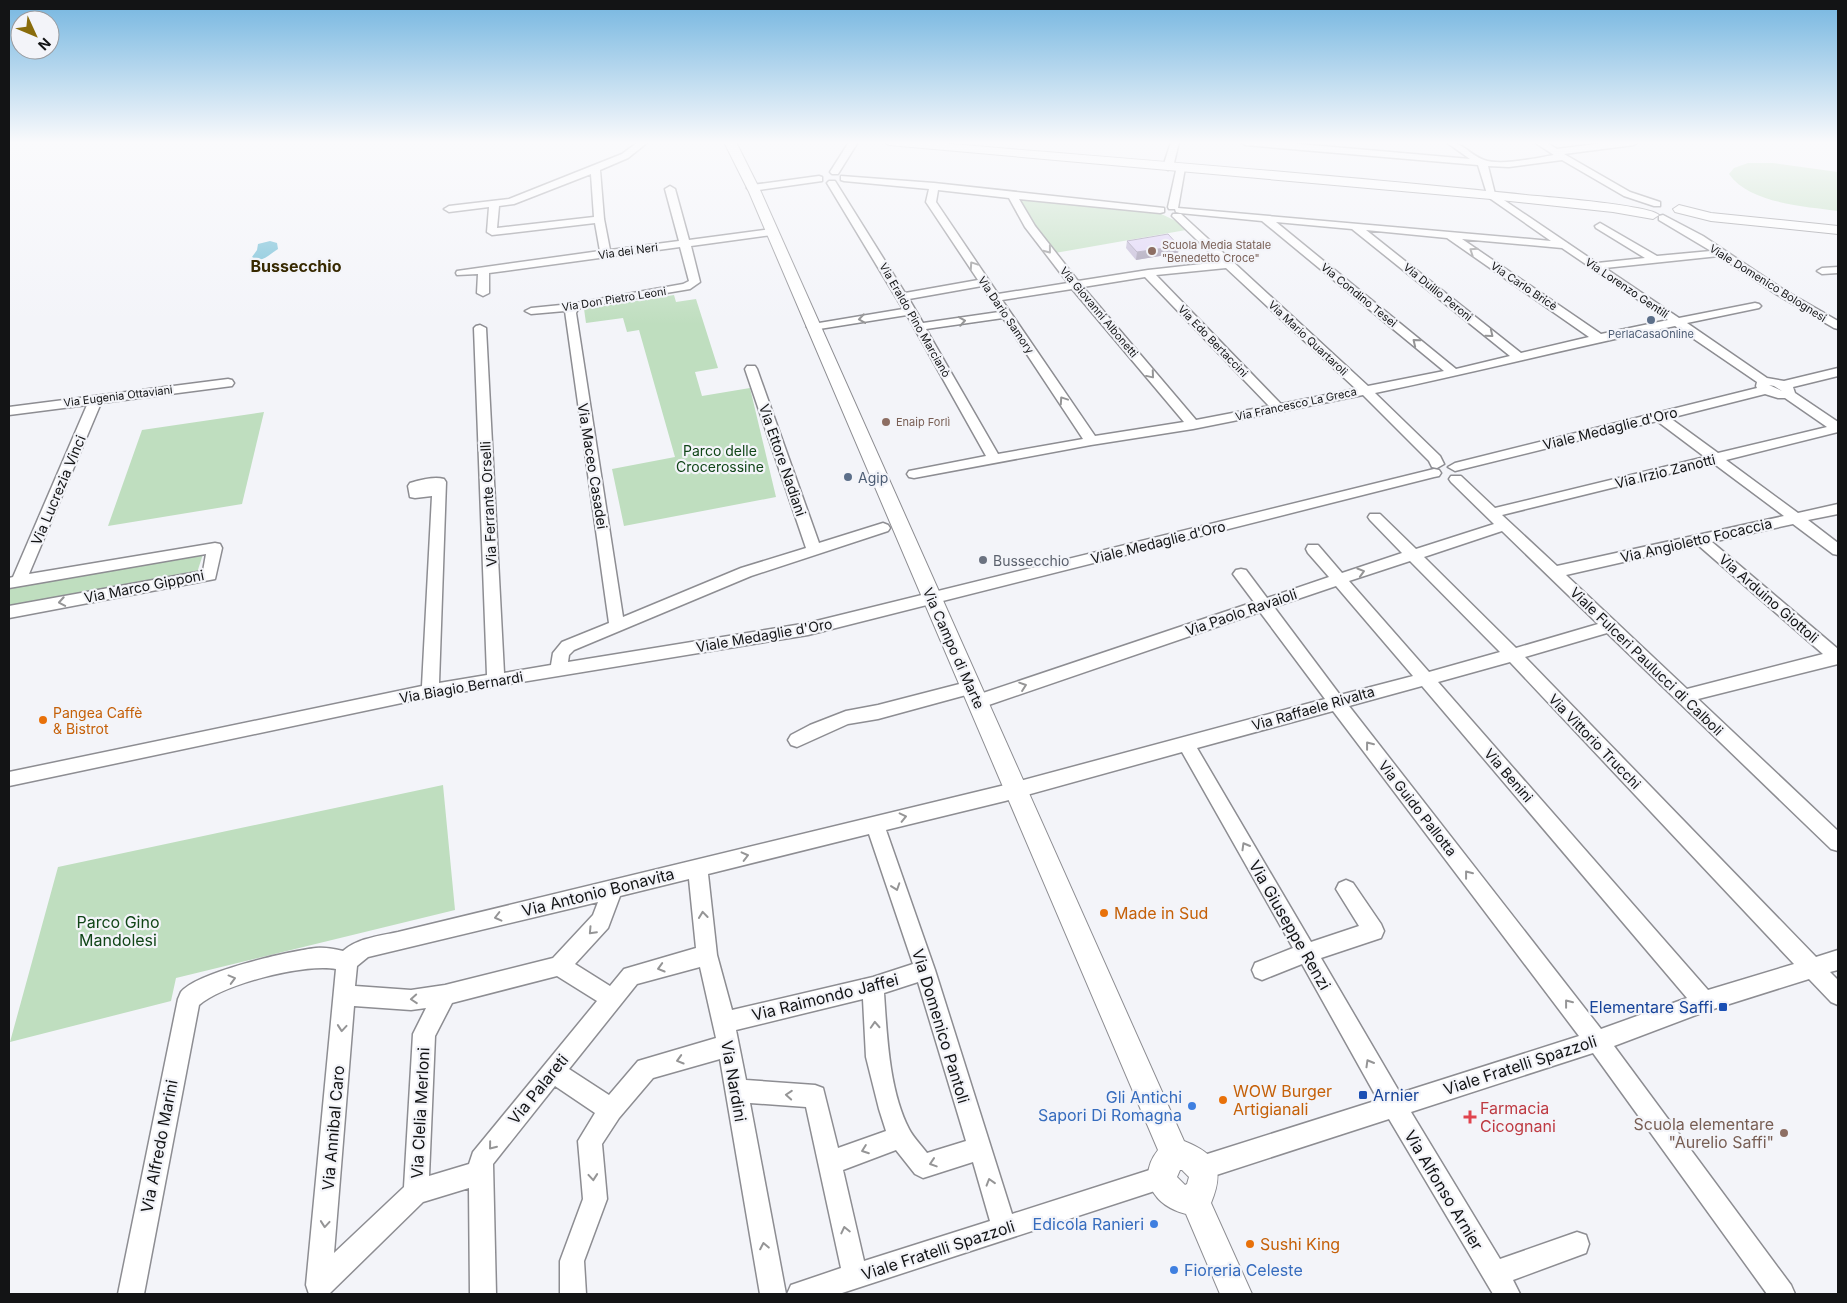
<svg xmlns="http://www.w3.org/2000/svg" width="1847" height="1303" font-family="Inter,sans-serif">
	<rect width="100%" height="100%" fill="#f3f4f9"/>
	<g fill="#bfdebf">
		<path d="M 1748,163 L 1773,163 L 1838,172 L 1838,211 C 1805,206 1750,204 1729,174 L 1734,168 Z"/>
		<polygon points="1015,196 1155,211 1176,221 1186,230 1055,253"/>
		<polygon points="674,295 676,302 696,299 718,368 695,372 702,396 750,388 776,497 624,526 612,469 675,457 639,330 627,332 623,318 586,323 584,309"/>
		<polygon points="264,412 242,504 108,526 142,430"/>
		<polygon points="203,554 197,573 9,607 9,587"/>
		<polygon points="443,785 455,910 176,978 171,1001 10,1042 58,867"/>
	</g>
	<path fill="#6abad3" d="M 270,241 L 277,243 L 278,249 C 269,254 263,264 252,257 L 257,250 L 258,244 Z"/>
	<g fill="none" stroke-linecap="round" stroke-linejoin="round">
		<defs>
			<g id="minor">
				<path d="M 638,142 L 648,142 L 628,158 L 600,170 L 604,219 L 610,250 L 679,241 L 665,189 L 670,186 L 675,189 L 689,240 L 772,229 L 777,232 L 772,235 L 691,246 L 700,282 L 690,289 L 583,307 L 578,309 L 576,313 L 623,617 L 741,568 L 806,548 L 745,369 L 747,366 L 755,366 L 757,369 L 819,543 L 883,523 L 888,525 L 890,528 L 888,531 L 751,576 L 574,650 L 569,655 L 568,662 L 808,623 L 1434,469 L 1439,470 L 1441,473 L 1439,476 L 1434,477 L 808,635 L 430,697 L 9,786 L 9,772 L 422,686 L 432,496 L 415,498 L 410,497 L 408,486 L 410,483 C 420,480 434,476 444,479 L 446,482 L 439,683 L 487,675 L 474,328 L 476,326 L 480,325 L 486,328 L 504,673 L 551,665 L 553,653 L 562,642 L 609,623 L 565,311 L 531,314 L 525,311 L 531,308 L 571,304 L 683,284 L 689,281 L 680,247 L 489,273 L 489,293 L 483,296 L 477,293 L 478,274 L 457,275 L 456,273 L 457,271 L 600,251 L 595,223 L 492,235 L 487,232 L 489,207 L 449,212 L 444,209 L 449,206 L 509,199 L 622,154 ZM 591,174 L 594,217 L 497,228 L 499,206 L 514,204 Z"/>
				<polygon points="849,142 858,142 838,174 832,174 830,172"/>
				<polygon points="1171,142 1179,142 1173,167 1168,170 1163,167"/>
				<path d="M 1241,142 L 1276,142 L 1470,159 L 1446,142 C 1464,142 1468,154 1484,160 C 1501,166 1536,158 1554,155 L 1534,142 L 1545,142 L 1557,149 L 1612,142 L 1638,142 L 1634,145 L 1564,154 L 1630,192 L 1660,202 L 1660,206 L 1654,206 L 1624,196 L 1562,160 L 1509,167 L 1488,166 L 1495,194 L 1597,263 L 1645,258 L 1596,228 L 1595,226 L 1600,223 L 1657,256 L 1711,251 L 1659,220 L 1659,216 L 1663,215 L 1703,236 L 1784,290 L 1838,321 L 1838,329 L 1834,328 L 1776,294 L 1719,256 L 1605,268 L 1679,318 L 1755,303 L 1759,304 L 1761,306 L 1759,308 L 1687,323 L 1767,378 L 1784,381 L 1838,368 L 1838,376 L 1793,387 L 1795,393 L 1838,422 L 1838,432 L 1726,460 L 1798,513 L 1838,504 L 1838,514 L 1808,520 L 1838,543 L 1838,555 L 1833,554 L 1793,524 L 1712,542 L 1838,649 L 1838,664 L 1698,699 L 1838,831 L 1838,851 L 1831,849 L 1607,633 L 1525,657 L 1816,957 L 1838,950 L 1838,970 L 1830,972 L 1838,980 L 1838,1005 L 1831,1002 L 1809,979 L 1704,1012 L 1614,1046 L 1791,1285 L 1795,1294 L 1767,1294 L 1593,1053 L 1411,1112 L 1500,1259 L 1577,1232 L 1586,1235 L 1589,1244 L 1586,1253 L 1513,1280 L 1520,1294 L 1493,1294 L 1389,1119 L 1201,1180 L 1193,1176 L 1189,1168 L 1193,1160 L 1201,1156 L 1378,1100 L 1302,964 L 1262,980 L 1255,977 L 1252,970 L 1255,963 L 1293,948 L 1182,752 L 1005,801 L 886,830 L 935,970 L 1012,1214 L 1162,1166 L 1170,1170 L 1174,1178 L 1170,1186 L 839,1294 L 787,1294 L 791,1285 L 841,1268 L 806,1107 L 750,1103 L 786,1294 L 760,1294 L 720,1059 L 653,1078 L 619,1118 L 602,1144 L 607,1199 L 584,1261 L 586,1294 L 560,1294 L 560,1261 L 583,1199 L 578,1141 L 595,1113 L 555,1086 L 493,1164 L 496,1294 L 470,1294 L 469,1188 L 423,1202 L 329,1294 L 309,1294 L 306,1285 L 336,969 C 304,963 224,984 199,1005 L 144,1294 L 118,1294 L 178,999 C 179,997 180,994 181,992 C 197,972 290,951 316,948 C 325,947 334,949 343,951 C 358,938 379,936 398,932 L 1005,785 L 1325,699 L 1260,612 L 977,709 L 971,707 L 969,702 L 971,697 L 1254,602 L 1233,574 L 1236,570 L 1241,569 L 1246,570 L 1267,598 L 1329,577 L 1308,553 L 1306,549 L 1308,545 L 1318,545 L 1342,573 L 1402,553 L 1370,520 L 1368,517 L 1370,514 L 1380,514 L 1416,549 L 1494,524 L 1451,482 L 1449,479 L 1451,476 L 1461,476 L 1495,508 L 1705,457 L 1657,421 L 1455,471 L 1448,467 L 1455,463 L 1757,388 L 1756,386 L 1757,382 L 1675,326 C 1574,347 1476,372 1375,393 L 1440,456 L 1444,464 L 1437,468 L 1432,467 L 1429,461 L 1363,395 L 1193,429 L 1091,445 L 914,478 L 909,477 L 907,474 L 909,471 L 986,456 L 907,315 L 813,330 L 807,327 L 813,324 L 903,309 L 827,183 L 829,181 L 835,181 L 905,293 L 978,280 L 926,202 L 929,189 L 844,181 L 841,180 L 841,176 L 934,183 L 1164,208 L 1164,212 L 1160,213 L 1019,199 L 1035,226 L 1078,281 L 1148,270 L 1220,262 L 1172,216 L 1173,214 L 1181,214 L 1368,386 L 1444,371 L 1262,221 L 1180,213 L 1176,212 L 1175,209 L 1169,209 L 1168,207 L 1177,166 L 1180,165 L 1185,168 L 1178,208 L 1551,241 L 1488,197 L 1478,165 L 1245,145 ZM 938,190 L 1009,198 L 1025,227 L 1068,283 L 998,294 L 936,202 ZM 1276,222 L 1352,229 L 1510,356 L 1456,369 ZM 1366,230 L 1447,238 L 1589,337 L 1521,353 ZM 1462,239 L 1562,248 L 1668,320 L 1601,334 ZM 1226,268 L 1356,389 L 1281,404 L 1156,275 ZM 1145,277 L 1269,406 L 1196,420 L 1083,287 ZM 982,286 L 999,312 L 923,323 L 909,299 ZM 1072,289 L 1184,422 L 1095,436 L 1002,300 ZM 1003,318 L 1083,439 L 998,454 L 926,329 ZM 1769,385 L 1774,386 L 1782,391 ZM 1765,394 L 1778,398 L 1785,398 L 1827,427 L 1718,453 L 1670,418 ZM 1713,463 L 1784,516 L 1557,566 L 1502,515 ZM 1502,531 L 1598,624 L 1516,648 L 1424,557 ZM 1698,545 L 1823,654 L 1687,689 L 1566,575 ZM 1410,561 L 1500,652 L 1429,672 L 1349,581 ZM 1336,586 L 1413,676 L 1340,695 L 1274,607 ZM 1510,662 L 1794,964 L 1708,990 L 1438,682 ZM 1422,686 L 1687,998 L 1601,1029 L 1349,706 ZM 1333,711 L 1579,1036 L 1400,1093 L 1321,958 L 1381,938 L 1384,931 L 1381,924 L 1353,883 L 1346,880 L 1339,883 L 1336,889 L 1359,926 L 1311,942 L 1197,748 ZM 869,834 L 913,964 L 873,977 L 732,1010 L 717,955 L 708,874 ZM 689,879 L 696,948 L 624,969 L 610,986 L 575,964 L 608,928 L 620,896 ZM 598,902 L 593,915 L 553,958 L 445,985 L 411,990 L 355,986 L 357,966 L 368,957 ZM 700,967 L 716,1038 L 638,1061 L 609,1095 L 569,1069 L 637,984 ZM 557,976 L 597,1001 L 473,1152 L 469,1164 L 429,1176 L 435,1036 L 452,1003 ZM 918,982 L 966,1141 L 927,1153 C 921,1145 913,1137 909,1129 C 889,1090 887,1036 884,993 ZM 863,999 L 866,1057 L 879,1109 L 886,1131 L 838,1148 L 823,1088 L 815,1085 L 746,1080 L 736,1030 ZM 354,1006 L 411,1010 L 426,1008 L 413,1034 L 404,1187 L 334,1253 ZM 896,1150 L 915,1174 L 923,1178 L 973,1162 L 990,1221 L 864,1261 L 843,1170 Z"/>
				<polygon points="819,176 822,177 822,181 752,191 747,188 752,185"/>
				<polygon points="1838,267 1838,273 1822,274 1817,271 1822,268"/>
				<polygon points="228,379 232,380 234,383 232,386 101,403 29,574 215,543 220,544 222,548 215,579 9,618 9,606 203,571 206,554 9,588 9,578 13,577 87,405 9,415 9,407"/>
				<polygon points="971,681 977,682 979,687 977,692 878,719 848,724 797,747 791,745 788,740 791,735 810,725 846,711 878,705"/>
			</g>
			<g id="major">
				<path d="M 724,142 L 736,142 L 761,192 L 1184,1141 C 1217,1154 1225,1169 1211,1203 L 1252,1294 L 1220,1294 L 1186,1214 C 1154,1206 1136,1178 1158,1150 L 749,192 ZM 1180,1170 L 1182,1170 L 1189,1177 L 1187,1184 L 1185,1185 L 1177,1177 Z"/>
				<path d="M 883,142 L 927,142 C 1127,159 1327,174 1526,195 C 1546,197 1650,205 1659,215 L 1653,219 L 1613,212 L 1491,199 L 889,145 Z"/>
				<polygon points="1679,205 1711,213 1838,226 1838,234 1711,221 1675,212 1673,209"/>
			</g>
		</defs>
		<use href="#minor" stroke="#8d8d92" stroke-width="3"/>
		<use href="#major" stroke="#8d8d92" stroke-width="2"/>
		<use href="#minor" fill="#fff" fill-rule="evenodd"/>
		<use href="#major" fill="#fff" fill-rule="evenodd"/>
	</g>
	<polygon fill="#bfb5d4" points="1127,241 1179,246 1178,253 1136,260 1126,248"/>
	<polygon fill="#9b93ac" points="1179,246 1178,253 1136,260 1137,252"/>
	<polygon fill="#ded2f6" stroke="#9b93ac" points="1168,234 1179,246 1137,252 1127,241"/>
	<defs><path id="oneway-chevron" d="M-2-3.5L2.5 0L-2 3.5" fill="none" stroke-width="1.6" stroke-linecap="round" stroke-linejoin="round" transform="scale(1.25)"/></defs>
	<g stroke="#959596">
		<use href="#oneway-chevron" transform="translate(1048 250) rotate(52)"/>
		<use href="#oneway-chevron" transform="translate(1473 251) rotate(-146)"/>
		<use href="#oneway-chevron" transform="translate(973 265) rotate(-124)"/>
		<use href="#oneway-chevron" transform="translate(862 319) rotate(171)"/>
		<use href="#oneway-chevron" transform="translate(962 321) rotate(-9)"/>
		<use href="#oneway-chevron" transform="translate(1490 334) rotate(39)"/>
		<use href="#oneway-chevron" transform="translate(1416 342) rotate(-141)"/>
		<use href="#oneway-chevron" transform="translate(1151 375) rotate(50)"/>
		<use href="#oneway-chevron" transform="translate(1063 400) rotate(-124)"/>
		<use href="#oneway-chevron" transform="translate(1361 572) rotate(-17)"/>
		<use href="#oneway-chevron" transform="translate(62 602) rotate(170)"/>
		<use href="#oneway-chevron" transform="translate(1023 686) rotate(-19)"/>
		<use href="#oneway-chevron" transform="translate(1369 745) rotate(-128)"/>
		<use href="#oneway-chevron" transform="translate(903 817) rotate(-13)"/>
		<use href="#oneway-chevron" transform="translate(1245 846) rotate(-120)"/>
		<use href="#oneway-chevron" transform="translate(745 856) rotate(-14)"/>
		<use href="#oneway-chevron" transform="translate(1468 874) rotate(-128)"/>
		<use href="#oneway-chevron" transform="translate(896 887) rotate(71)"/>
		<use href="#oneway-chevron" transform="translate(703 915) rotate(-96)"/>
		<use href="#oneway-chevron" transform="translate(498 917) rotate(166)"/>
		<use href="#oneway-chevron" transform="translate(592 931) rotate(133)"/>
		<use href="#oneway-chevron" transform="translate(661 968) rotate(164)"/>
		<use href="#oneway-chevron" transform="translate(232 979) rotate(-15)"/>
		<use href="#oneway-chevron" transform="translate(414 999) rotate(176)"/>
		<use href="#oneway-chevron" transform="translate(1568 1003) rotate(-128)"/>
		<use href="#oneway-chevron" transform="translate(875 1025) rotate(-93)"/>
		<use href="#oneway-chevron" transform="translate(342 1028) rotate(95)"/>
		<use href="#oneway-chevron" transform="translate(680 1060) rotate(164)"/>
		<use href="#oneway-chevron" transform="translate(1369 1063) rotate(-120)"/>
		<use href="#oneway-chevron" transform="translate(789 1095) rotate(-176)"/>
		<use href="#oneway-chevron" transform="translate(492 1146) rotate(129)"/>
		<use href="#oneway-chevron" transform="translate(865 1150) rotate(160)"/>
		<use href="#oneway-chevron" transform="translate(933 1163) rotate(162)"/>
		<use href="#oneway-chevron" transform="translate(593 1177) rotate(85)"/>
		<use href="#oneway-chevron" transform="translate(990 1182) rotate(-107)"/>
		<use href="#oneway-chevron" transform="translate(325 1224) rotate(95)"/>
		<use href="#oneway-chevron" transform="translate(845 1230) rotate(-103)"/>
		<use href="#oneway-chevron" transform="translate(764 1246) rotate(-101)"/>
	</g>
	<linearGradient id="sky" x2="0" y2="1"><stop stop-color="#75b6e0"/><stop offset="0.44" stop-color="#fafafc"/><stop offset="1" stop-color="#fafafc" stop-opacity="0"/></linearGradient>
	<rect width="1847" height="324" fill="url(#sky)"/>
	<g fill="#8d6e63" stroke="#f3f4f9" stroke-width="2">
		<circle cx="1152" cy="251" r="5"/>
		<circle cx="886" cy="422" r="5"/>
		<circle cx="1784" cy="1133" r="5"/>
	</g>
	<g fill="#5c6f8a" stroke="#f3f4f9" stroke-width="2">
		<circle cx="1651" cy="320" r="5"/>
		<circle cx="848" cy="477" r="5"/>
	</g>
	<circle fill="#6b7280" stroke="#f3f4f9" stroke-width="2" cx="983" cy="560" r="5"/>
	<g fill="#e8710a" stroke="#f3f4f9" stroke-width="2">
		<circle cx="43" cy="720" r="5"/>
		<circle cx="1104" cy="913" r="5"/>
		<circle cx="1223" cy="1100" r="5"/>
		<circle cx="1250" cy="1244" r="5"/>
	</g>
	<g fill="#1a4fb4" stroke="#f3f4f9" stroke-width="2">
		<rect x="1718" y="1002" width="10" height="10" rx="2.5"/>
		<rect x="1358" y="1090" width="10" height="10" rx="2.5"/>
	</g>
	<g fill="#3f7fe0" stroke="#f3f4f9" stroke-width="2">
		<circle cx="1192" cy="1106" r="5"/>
		<circle cx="1154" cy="1224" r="5"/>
		<circle cx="1174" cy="1270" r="5"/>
	</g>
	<path fill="#e0444e" stroke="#f3f4f9" stroke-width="2" d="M1467.5 1109.5h5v5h5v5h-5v5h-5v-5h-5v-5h5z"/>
	<g text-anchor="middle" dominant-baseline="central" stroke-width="4.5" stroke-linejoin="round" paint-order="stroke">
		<g font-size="11" fill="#785e54" stroke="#f3f4f9" text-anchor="start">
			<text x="1162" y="245">Scuola Media Statale<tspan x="1162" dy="13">"Benedetto Croce"</tspan></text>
			<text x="896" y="422">Enaip Forlì</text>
		</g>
		<g font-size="11" fill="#131415" stroke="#f3f4f9">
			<text transform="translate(628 251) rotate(-8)">Via dei Neri</text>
			<text transform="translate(1768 283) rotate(32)">Viale Domenico Bolognesi</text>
			<text transform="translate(1524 286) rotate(34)">Via Carlo Bricè</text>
			<text transform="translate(1627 288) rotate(34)">Via Lorenzo Gentili</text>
			<text transform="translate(1438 292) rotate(39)">Via Duilio Peroni</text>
			<text transform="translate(1359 295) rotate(39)">Via Condino Tesei</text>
			<text transform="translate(614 299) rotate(-9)">Via Don Pietro Leoni</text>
			<text transform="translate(1099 312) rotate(50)">Via Giovanni Albonetti</text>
			<text transform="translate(1006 315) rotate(56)">Via Dario Samory</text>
			<text transform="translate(915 320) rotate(60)">Via Eraldo Pino Marcianò</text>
			<text transform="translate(1308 338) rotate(43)">Via Mario Quartaroli</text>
			<text transform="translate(1213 341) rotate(46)">Via Edo Bertaccini</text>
			<text transform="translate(118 396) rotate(-7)">Via Eugenia Ottaviani</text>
			<text transform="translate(1296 404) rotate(-12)">Via Francesco La Greca</text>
		</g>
		<g font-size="11" fill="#4e5e75" stroke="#f3f4f9">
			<text x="1651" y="334">PerlaCasaOnline</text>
		</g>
		<g font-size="14" fill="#131415" stroke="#f3f4f9">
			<text transform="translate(1610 428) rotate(-14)">Viale Medaglie d'Oro</text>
			<text transform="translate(783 460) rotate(71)">Via Ettore Nadiani</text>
			<text transform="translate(593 466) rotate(81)">Via Maceo Casadei</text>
			<text transform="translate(1665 471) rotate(-14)">Via Irzio Zanotti</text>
			<text transform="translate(58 490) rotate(-67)">Via Lucrezia Vinci</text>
			<text transform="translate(488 504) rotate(-93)">Via Ferrante Orselli</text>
			<text transform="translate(1696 540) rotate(-13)">Via Angioletto Focaccia</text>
			<text transform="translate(1158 542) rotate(-14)">Viale Medaglie d'Oro</text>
			<text transform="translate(144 586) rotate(-11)">Via Marco Gipponi</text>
			<text transform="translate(1769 598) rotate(41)">Via Arduino Giottoli</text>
			<text transform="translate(1241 612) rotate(-19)">Via Paolo Ravaioli</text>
			<text transform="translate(764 635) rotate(-10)">Viale Medaglie d'Oro</text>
			<text transform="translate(954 648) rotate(66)">Via Campo di Marte</text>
			<text transform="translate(1647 661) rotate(44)">Viale Fulceri Paulucci di Calboli</text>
			<text transform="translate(461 687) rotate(-10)">Via Biagio Bernardi</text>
			<text transform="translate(1313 708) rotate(-16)">Via Raffaele Rivalta</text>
			<text transform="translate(1595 741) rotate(46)">Via Vittorio Trucchi</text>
			<text transform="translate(1509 775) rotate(49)">Via Benini</text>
			<text transform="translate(1418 808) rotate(52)">Via Guido Pallotta</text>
		</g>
		<g font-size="14" fill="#104517" stroke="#f3f4f9">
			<text x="720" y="450">Parco delle<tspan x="720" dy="16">Crocerossine</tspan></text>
		</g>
		<g font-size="14" fill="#4e5e75" stroke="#f3f4f9" text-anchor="start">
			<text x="858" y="477">Agip</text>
		</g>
		<g font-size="14" fill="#5b616d" stroke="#f3f4f9" text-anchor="start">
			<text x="993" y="560">Bussecchio</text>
		</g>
		<g font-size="14" fill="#c56008" stroke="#f3f4f9" text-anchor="start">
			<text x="53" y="712">Pangea Caffè<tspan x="53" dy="16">&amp; Bistrot</tspan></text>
		</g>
		<g font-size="16" font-weight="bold" fill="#372900" stroke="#f3f4f9">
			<text x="296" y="266">Bussecchio</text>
		</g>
		<g font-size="16" fill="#131415" stroke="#f3f4f9">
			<text transform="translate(598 892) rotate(-14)">Via Antonio Bonavita</text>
			<text transform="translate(1290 925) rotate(60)">Via Giuseppe Renzi</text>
			<text transform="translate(825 997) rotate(-14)">Via Raimondo Jaffei</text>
			<text transform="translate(941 1026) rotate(73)">Via Domenico Pantoli</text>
			<text transform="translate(1520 1065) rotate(-18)">Viale Fratelli Spazzoli</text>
			<text transform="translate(734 1081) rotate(80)">Via Nardini</text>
			<text transform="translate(538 1089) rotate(-51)">Via Palareti</text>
			<text transform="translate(420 1113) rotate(-87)">Via Clelia Merloni</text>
			<text transform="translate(333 1128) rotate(-85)">Via Annibal Caro</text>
			<text transform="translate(159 1146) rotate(-79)">Via Alfredo Marini</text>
			<text transform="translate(1444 1190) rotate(59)">Via Alfonso Arnier</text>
			<text transform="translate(938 1250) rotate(-18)">Viale Fratelli Spazzoli</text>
		</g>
		<g font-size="16" fill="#c56008" stroke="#f3f4f9" text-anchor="start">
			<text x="1114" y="913">Made in Sud</text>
			<text x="1233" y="1091">WOW Burger<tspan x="1233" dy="18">Artigianali</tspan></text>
			<text x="1260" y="1244">Sushi King</text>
		</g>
		<g font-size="16" fill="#104517" stroke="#f3f4f9">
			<text x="118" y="922">Parco Gino<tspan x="118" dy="18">Mandolesi</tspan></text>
		</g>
		<g font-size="16" fill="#164399" stroke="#f3f4f9" text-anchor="end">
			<text x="1713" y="1007">Elementare Saffi</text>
			<text x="1373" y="1095" text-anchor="start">Arnier</text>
		</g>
		<g font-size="16" fill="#366cbe" stroke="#f3f4f9" text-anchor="end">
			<text x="1182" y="1097">Gli Antichi<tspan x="1182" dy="18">Sapori Di Romagna</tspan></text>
			<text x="1144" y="1224">Edicola Ranieri</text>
			<text x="1184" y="1270" text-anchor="start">Fioreria Celeste</text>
		</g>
		<g font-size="16" fill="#be3a42" stroke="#f3f4f9" text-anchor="start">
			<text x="1480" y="1108">Farmacia<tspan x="1480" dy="18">Cicognani</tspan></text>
		</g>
		<g font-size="16" fill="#785e54" stroke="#f3f4f9" text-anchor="end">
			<text x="1774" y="1124">Scuola elementare<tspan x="1774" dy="18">"Aurelio Saffi"</tspan></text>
		</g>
	</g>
	<rect width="1847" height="1303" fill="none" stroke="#131415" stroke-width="20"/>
	<g transform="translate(35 35) rotate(134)"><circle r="24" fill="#f3f4f9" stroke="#999a9e"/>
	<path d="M0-4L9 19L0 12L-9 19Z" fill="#896c0c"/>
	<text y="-8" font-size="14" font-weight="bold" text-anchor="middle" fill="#131415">N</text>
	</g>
</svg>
